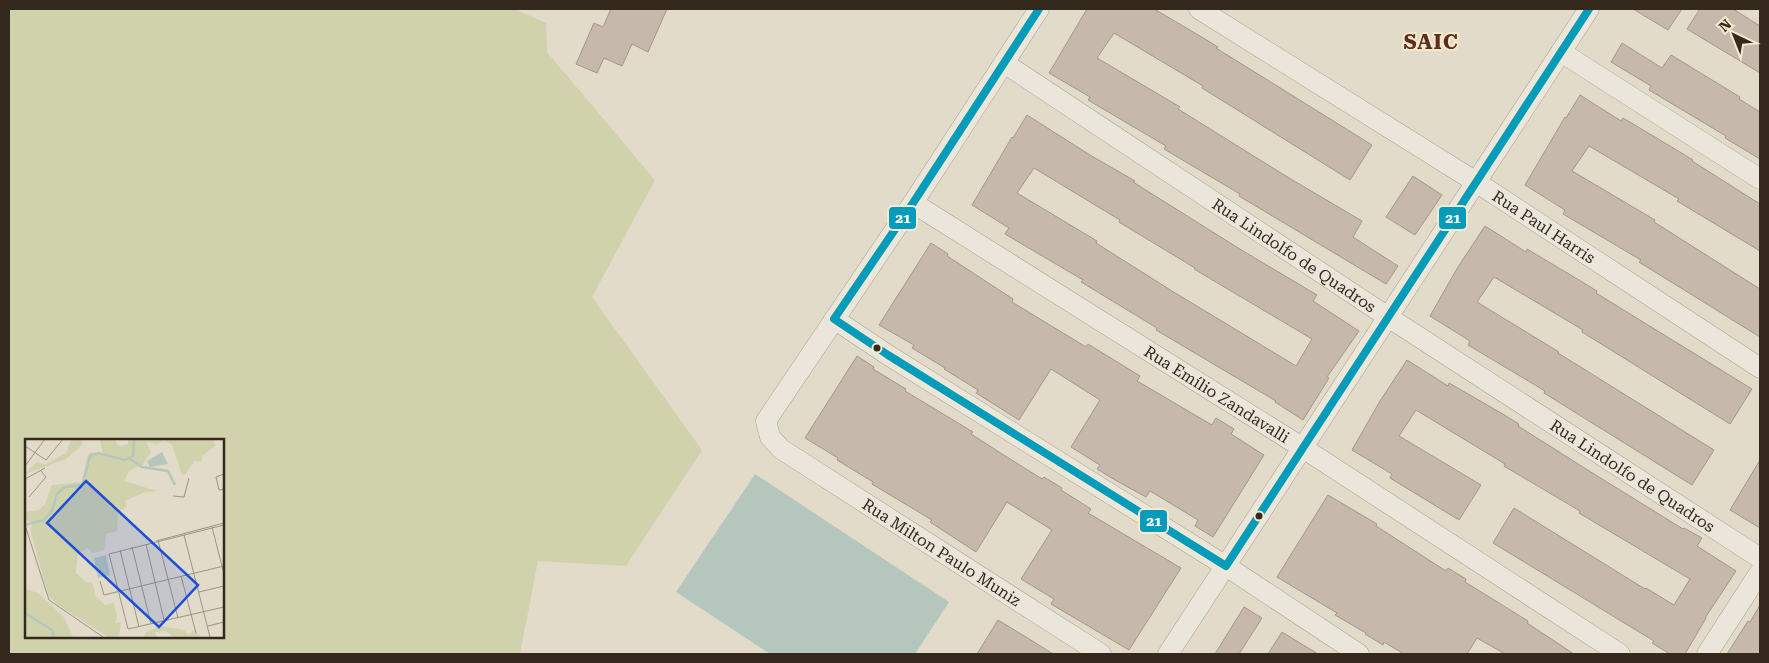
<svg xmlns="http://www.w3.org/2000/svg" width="1769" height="663" font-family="'Roboto Serif',serif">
	<rect width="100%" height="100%" fill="#e2dbca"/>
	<path fill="#d0d2ac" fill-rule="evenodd" d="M 9,9 L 515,9 L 546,23 L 547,52 L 655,180 L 592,297 L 702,450 L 626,566 L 538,561 L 520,654 L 9,654 ZM 26,440 L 222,440 L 222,637 L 26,637 Z"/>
	<polygon fill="#b5c7bd" points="755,474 949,602 915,654 770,654 676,592"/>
	<g fill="#c6b9ab" stroke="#a2978a" fill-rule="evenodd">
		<polygon points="611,9 667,9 648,52 632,44 622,66 604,58 597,73 576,64 594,23 603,27"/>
		<polygon points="1087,9 1154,9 1200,36 1218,47 1216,48 1372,145 1350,180 1202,88 1203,86 1114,33 1097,58 1180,107 1178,109 1289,178 1362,221 1353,237 1398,266 1386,284 1239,196 1240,194 1164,149 1166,146 1088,100 1090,97 1049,73"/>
		<polygon points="1633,9 1682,9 1668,30"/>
		<polygon points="1700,9 1733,9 1760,26 1760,73 1687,29"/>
		<polygon points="1622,43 1662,68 1671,55 1740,97 1739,99 1760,112 1760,159 1725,138 1726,136 1649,90 1651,86 1611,62"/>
		<polygon points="1580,95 1621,121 1623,118 1675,149 1693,160 1692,161 1760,204 1760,251 1677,201 1679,199 1589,146 1572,171 1655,220 1654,222 1760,289 1760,337 1639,262 1641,260 1563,214 1565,210 1525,185 1565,117 1566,118"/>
		<path d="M 1027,115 L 1090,155 L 1135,181 L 1133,182 L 1243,251 L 1317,295 L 1313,301 L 1359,331 L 1327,377 L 1329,378 L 1303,420 L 1275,402 L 1276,401 L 1156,330 L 1157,328 L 1081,282 L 1083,280 L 1005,234 L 1009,228 L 972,205 L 1012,137 L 1013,138 ZM 1034,168 L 1120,220 L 1119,222 L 1195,268 L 1194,269 L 1312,339 L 1296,366 L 1172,291 L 1096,243 L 1097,241 L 1017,193 Z"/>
		<polygon points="1413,176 1442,195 1415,235 1386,217"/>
		<polygon points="1485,226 1526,252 1527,249 1579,280 1597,291 1596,293 1752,389 1730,424 1582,332 1583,330 1494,277 1477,302 1559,352 1558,353 1714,450 1692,485 1544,393 1545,391 1468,345 1470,341 1430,316 1458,267"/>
		<polygon points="931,243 948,254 947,256 1013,299 1012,302 1086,347 1088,344 1140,376 1137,381 1212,425 1216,418 1234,429 1231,434 1264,455 1213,537 1195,526 1198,520 1150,491 1146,497 1115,480 1097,469 1100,465 1071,447 1100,400 1051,369 1019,420 976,393 978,390 944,369 945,368 912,348 914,345 879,325"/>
		<polygon points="857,356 874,367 873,369 906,389 905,391 973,432 971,434 999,452 1042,479 1044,477 1062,488 1061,490 1091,509 1088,513 1181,568 1129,650 1051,604 1054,599 1021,579 1052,530 1007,502 976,552 930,522 932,520 872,484 873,482 837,460 838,458 805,438"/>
		<polygon points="1407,360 1448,386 1449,383 1501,413 1519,424 1518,426 1594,474 1683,529 1684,528 1702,538 1697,546 1736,571 1705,618 1706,618 1685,654 1670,654 1652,643 1654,641 1493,543 1514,508 1645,589 1646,588 1674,605 1690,579 1579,513 1580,511 1504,466 1505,464 1416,410 1399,436 1481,485 1459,520 1390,478 1392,474 1352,450 1380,401"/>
		<polygon points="1760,460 1760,528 1730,510"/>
		<polygon points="1328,495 1377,524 1376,526 1446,571 1448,568 1466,579 1465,582 1528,621 1527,623 1574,654 1505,654 1477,638 1467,654 1404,654 1384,642 1383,645 1365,634 1366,633 1335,615 1337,613 1277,577"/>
		<polygon points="1760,605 1760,654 1727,654 1748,621 1750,622"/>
		<polygon points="1244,607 1262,618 1239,654 1215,654"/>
		<polygon points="998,620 1026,637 1053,654 977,654"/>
		<polygon points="1282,632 1318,654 1268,654"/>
	</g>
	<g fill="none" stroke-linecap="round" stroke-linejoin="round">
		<defs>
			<g id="minor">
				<path id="s1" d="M 1039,9 L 913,203 L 766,421 L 770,437 L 781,449 L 1101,654"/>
				<path id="s2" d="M 1199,9 L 1476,182 L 1760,368"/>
				<polyline points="1561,52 1760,179"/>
				<path id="s3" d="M 1004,63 L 1388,317 L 1760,558"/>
				<path id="s4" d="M 913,203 L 1303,448 L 1620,654"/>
				<polyline points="834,319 888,355 1226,566 1359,654"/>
				<polyline points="1168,654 1589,9"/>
				<polyline points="1707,654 1760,572"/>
			</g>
		</defs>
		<use href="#minor" stroke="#a7a093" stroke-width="21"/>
		<use href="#minor" stroke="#eae6db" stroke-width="20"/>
		<defs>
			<polyline id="bus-1" points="1039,9 913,203 834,319 888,355 1226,566 1589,9"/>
		</defs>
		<use href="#bus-1" stroke="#f4eacf" stroke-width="11"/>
		<use href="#bus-1" stroke="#059cbc" stroke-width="8"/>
	</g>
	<g fill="#34291c" stroke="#f4eacf" stroke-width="2">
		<circle cx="877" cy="348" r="4.5"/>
		<circle cx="1259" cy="516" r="4.5"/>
	</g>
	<g text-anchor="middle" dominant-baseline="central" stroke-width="4" stroke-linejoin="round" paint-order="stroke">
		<g font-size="16" fill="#34291c" stroke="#f4eacf">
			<text stroke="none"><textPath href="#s2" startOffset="408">Rua Paul Harris</textPath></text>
			<text stroke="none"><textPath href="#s3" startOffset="348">Rua Lindolfo de Quadros</textPath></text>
			<text stroke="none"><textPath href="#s4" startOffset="359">Rua Emílio Zandavalli</textPath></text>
			<text stroke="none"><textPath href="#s3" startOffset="752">Rua Lindolfo de Quadros</textPath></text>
			<text stroke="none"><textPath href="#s1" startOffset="718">Rua Milton Paulo Muniz</textPath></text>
		</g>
		<g font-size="21" font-weight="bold" letter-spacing="1" fill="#602d1d" stroke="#f4eacf">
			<text x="1431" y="42">SAIC</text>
		</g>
	</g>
	<g transform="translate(25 439)">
		<rect width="199" height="199" fill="#e2dbca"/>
		<path d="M 75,0 L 90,0 L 92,6 L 97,7 L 103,5 L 103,0 L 188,0 L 190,7 L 178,16 L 176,23 L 169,22 L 161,35 L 157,36 L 147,6 L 139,1 L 133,5 L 121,3 L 126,13 L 117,26 L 104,32 L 99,42 L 132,52 L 120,53 L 100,62 L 102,68 L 93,73 L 92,92 L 81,95 L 79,112 L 67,114 L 62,109 L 53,115 L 51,134 L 61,143 L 67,143 L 71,158 L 80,166 L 89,164 L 92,178 L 90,184 L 96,183 L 94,198 L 83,198 L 33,166 L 23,156 L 5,90 L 8,84 L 0,80 L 0,73 L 14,71 L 20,65 L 27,46 L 57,43 L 62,18 L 66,13 L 78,16 ZM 46,1 L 56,1 L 58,5 L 41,20 L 0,35 L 11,23 L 21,25 L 41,14 ZM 0,150 L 13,154 L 38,177 L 48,198 L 0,198 ZM 135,187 L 159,191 L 163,196 L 169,191 L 175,197 L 149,198 L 140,192 L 130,193 L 132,198 L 119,198 L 120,194 Z" fill="#d0d2ac"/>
		<path d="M 137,13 L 143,25 L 125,28 L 122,22 ZM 81,116 L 85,136 L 73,139 L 69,119 Z" fill="#b5c7bd"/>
		<path fill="none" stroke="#b5c7bd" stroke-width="2.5" d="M 104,19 L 117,28 L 143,32 L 150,46M 0,86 L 19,81 L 27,72 L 32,55 L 40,48 L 57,46 L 65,17 L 73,14 L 100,21 L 108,17 L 109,0M 0,174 L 27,191 L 29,198"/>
		<path fill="none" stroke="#9c9484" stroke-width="1" d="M 0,7 L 21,21 L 38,0M 0,27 L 20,0M 199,35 L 191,38 L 194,51 L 199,50M 0,40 L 20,29M 148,57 L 159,58 L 164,39M 4,58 L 21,38 L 16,32M 0,86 L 24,161 L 78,198M 199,86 L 84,115 L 103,190 L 199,168M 187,88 L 199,135M 159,96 L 185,198M 133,101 L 153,179M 131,102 L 199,84M 121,105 L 139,181M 107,108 L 126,185M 95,111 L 114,188M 156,137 L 171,194M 75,142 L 79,156 L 199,127M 174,153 L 199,147M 183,187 L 199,183"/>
		<path fill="#1d4ed8" fill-opacity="0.15" stroke="#1d4ed8" stroke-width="2.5" d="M 61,42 L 173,146 L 134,188 L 22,84 Z"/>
		<rect width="199" height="199" fill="none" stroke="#34291c" stroke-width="2.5"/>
	</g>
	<g stroke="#f4eacf" stroke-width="2">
		<rect x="888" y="206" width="29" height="24" rx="5" fill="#059cbc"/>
		<rect x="1438" y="206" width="29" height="24" rx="5" fill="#059cbc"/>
		<rect x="1139" y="509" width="29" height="24" rx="5" fill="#059cbc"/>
	</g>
	<g font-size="14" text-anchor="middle" font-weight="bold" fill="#fff">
		<text x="903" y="223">21</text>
		<text x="1453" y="223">21</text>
		<text x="1154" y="526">21</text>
	</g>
	<rect width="1769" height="663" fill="none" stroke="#34291c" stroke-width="20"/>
	<g transform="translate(1734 35) rotate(317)" stroke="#f4eacf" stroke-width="4" paint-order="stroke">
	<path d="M0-4L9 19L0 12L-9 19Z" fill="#34291c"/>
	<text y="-8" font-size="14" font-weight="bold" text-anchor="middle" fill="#34291c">N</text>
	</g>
</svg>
